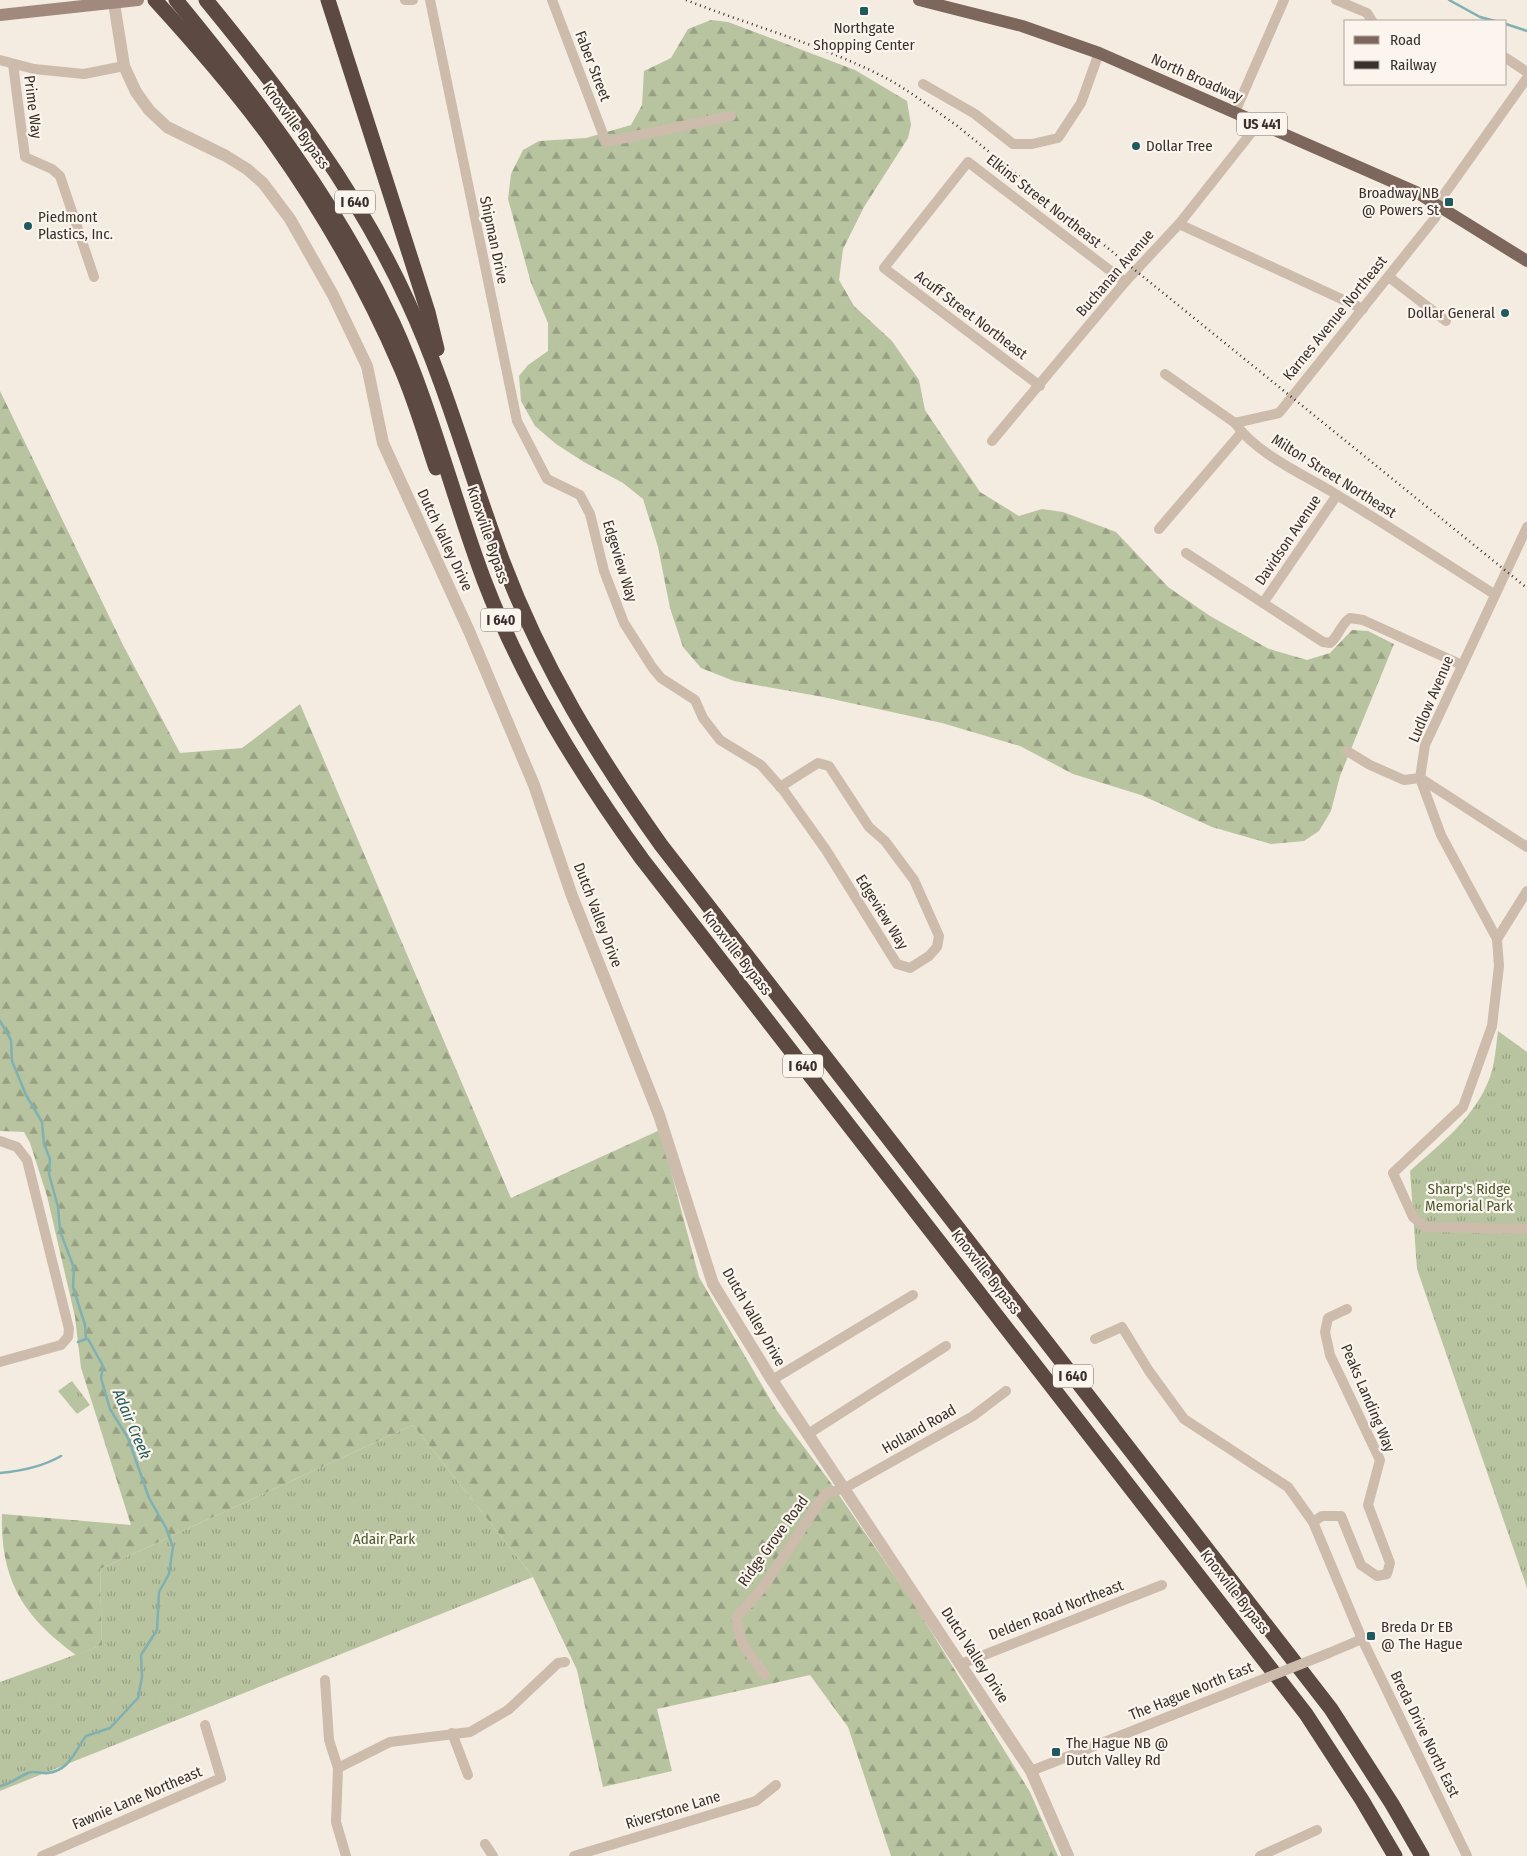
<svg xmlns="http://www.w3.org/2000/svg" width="1527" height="1856" font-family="'Fira Sans Condensed',sans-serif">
	<defs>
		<pattern id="grass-tufts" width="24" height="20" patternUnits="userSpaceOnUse" patternTransform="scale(1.25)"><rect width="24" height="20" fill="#b8c4a0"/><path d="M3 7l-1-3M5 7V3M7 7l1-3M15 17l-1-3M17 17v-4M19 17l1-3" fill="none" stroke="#97a083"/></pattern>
		<pattern id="forest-firs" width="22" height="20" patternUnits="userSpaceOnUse" patternTransform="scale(1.25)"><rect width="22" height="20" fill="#b8c4a0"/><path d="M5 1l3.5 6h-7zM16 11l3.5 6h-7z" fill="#97a083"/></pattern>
	</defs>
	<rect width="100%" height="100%" fill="#f4ebe1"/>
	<g fill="url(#grass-tufts)">
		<path d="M 1498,1031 L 1527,1052 L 1527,1588 L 1417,1269 L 1410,1171 C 1441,1143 1475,1118 1490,1077 C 1495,1063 1496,1046 1498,1031 Z"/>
		<polygon points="72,1381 90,1405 77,1414 58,1391"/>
		<polygon points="413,1425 533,1577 0,1791 0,1682 102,1645 100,1569"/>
	</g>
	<g fill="url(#forest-firs)">
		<polygon points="711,20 728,22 855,70 907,101 911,125 908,138 864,207 843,249 839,280 854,306 892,341 919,380 925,410 980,492 1019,516 1042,509 1063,512 1116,532 1168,587 1210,616 1269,649 1307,660 1330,653 1352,630 1368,631 1394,644 1340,776 1331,811 1319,831 1304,841 1271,844 1212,827 1141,795 1073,774 1020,746 942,723 823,697 734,681 701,668 683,647 670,608 658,547 643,499 623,483 584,462 556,444 535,426 521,401 519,376 528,365 548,351 548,323 531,283 508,199 511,174 523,150 539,141 586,138 631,125 642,105 644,71 671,58 688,29"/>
		<path d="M 0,391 L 123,645 L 180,753 L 242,748 L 300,704 L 511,1198 L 660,1130 L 699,1277 L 777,1411 L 828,1479 L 916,1607 L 1030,1792 L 1058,1856 L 891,1856 L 848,1727 L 810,1675 L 657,1709 L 672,1771 L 603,1787 L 577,1670 L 533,1577 L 413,1425 L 100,1569 L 102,1645 L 76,1655 C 25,1618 0,1582 2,1514 L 131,1525 L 81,1368 L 75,1317 L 47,1196 L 30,1143 L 24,1132 L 0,1131 Z"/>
	</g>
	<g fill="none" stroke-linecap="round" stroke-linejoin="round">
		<g stroke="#7fb0b2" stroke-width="2.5">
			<polyline points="1449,0 1480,17 1495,21"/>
			<polyline points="1506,24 1527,31"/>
			<path d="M 0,1021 L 11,1040 L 12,1061 L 26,1095 L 42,1122 L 44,1144 L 50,1159 L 49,1174 L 58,1207 L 60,1231 L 74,1268 L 73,1287 L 85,1325 L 86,1339 L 88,1339 L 103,1366 L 101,1378 L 110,1409 L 128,1438 L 149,1498 L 166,1528 L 173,1547 L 169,1574 L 159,1592 L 157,1630 L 141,1655 L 142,1677 L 138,1698 L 110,1728 L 86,1736 C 74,1752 70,1770 48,1773 C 42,1774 34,1770 28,1773 C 18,1777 11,1784 0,1786"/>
			<polyline points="78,1342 86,1339"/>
			<path d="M 0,1473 C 22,1471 42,1467 61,1456"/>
		</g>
		<g stroke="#cdbbac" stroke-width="10">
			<polyline points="405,0 413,0"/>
			<polyline points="430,0 517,421 547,479 580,495 590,514 604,571 624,623 652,667 661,678 695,700 703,718 720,740 761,765 784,791 826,850 897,964 910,968 929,956 937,947 939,936 914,880 885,841 869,827 829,766 818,763 780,787"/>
			<polyline points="552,0 606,142 731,116"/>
			<polyline points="1336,0 1367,13 1372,21"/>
			<polyline points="1506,58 1527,72"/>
			<polyline points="0,60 34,69 84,74 124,66"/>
			<polyline points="13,64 25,157 52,169 60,176 94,277"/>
			<polyline points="923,84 975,114 1013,144 1032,144 1058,138 1081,103 1099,53"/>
			<polyline points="1235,112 1284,0"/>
			<polyline points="1179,224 1363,309"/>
			<polyline points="1389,277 1446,321"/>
			<path d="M 1165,374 L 1235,423 C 1256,454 1305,475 1337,495 C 1390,527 1442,561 1494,594"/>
			<polyline points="1040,386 884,268 968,162 1125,282"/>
			<polyline points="1235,423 1279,413 1435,218 1443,196 1527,78"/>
			<polyline points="992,441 1125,282 1179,224 1259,123"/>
			<polyline points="1527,527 1425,745 1420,778 1441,835 1497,939 1499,966 1492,1026 1463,1107 1393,1173 1413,1217 1426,1227 1527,1229"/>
			<polyline points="1159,529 1242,432"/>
			<path d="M 1186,553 L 1323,642 L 1330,643 C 1339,636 1340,625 1350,618 L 1363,620 L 1462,665"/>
			<polyline points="1263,603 1337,495"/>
			<polyline points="1347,751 1370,765 1404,780 1420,778 1527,847"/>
			<polyline points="1497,939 1527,891"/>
			<polyline points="0,1141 17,1147 27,1160 69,1329 68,1337 61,1345 0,1362"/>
			<polyline points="1095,1339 1122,1327 1149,1371 1184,1419 1288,1487 1313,1522 1362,1639 1467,1856"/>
			<polyline points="772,1380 913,1295"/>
			<polyline points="808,1434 946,1346"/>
			<polyline points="1313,1522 1322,1516 1341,1516 1361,1565 1377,1576 1387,1574 1390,1563 1368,1505 1380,1460 1330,1355 1325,1332 1328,1318 1347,1309"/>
			<polyline points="1329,1653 1362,1639"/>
			<polyline points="961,1664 1162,1585"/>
			<polyline points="765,1675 742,1643 736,1618 764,1586 825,1494 845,1488 973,1416 1006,1391"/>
			<polyline points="325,1680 329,1740 338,1768 336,1822 346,1856"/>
			<polyline points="452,1733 468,1775"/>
			<polyline points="338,1768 390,1742 470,1732 508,1710 558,1663 565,1662"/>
			<polyline points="1031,1771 1246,1686"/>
			<polyline points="485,1844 493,1856"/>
			<polyline points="42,1856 221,1778 205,1725"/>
			<polyline points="574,1856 756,1801 776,1785"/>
			<polyline points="1260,1856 1317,1830"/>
		</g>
		<polyline stroke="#cdbbac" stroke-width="12" points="114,3 124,66 136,92 149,110 167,127 226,156 247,169 263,183 290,219 333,295 367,366 383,443 469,631 534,785 572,896 659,1115 713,1284 772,1380 1031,1771 1068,1856"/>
		<polyline stroke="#a18a7d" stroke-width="12" points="0,15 138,0"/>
		<polyline stroke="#7d675c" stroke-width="12" points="919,0 1022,26 1099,53 1416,192 1527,261"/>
		<g stroke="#5c4a42" stroke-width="15">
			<path d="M 155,0 C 197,46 238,93 274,143 C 324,213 367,289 401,368 C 415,400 425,435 436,468"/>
			<path d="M 176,0 C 259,101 337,204 393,323 C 431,406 452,495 484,580 C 522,680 579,772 642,859 L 1306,1714 L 1362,1800 L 1395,1856"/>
			<path d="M 206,0 C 283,94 357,190 408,302 C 447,386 470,475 503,562 C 542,666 597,755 661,845 L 1331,1709 L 1392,1804 L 1422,1856"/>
			<polyline points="328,0 428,312 437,349"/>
		</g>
		<path stroke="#3b302b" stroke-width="2.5" stroke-dasharray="1 4" stroke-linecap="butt" d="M 686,0 C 752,26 822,45 886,78 C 910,91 933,109 956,125 L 1527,588"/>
		<polyline stroke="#cdbbac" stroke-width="10" points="1246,1686 1329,1653"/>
	</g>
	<g fill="#1f5a5e" stroke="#fbf5ee" stroke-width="2">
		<rect x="859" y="6" width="10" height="10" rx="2.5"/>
		<circle cx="1136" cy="146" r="5"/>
		<rect x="1444" y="197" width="10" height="10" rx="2.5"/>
		<circle cx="28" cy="226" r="5"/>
		<circle cx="1505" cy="313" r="5"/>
		<rect x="1366" y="1631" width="10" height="10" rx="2.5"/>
		<rect x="1051" y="1747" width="10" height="10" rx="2.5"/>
	</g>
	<g text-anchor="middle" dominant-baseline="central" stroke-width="4.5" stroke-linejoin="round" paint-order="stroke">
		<g fill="#fbf5ee" stroke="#756b66" stroke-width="1">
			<rect x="1237" y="112.5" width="50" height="23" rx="4"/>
			<rect x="335" y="190.5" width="40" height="23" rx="4"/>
			<rect x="481" y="608.5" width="40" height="23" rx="4"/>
			<rect x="783" y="1054.5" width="40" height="23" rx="4"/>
			<rect x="1053" y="1364.5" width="40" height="23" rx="4"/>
		</g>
		<g font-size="14" font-weight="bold" fill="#3b302b">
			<text x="1262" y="124">US 441</text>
			<text x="355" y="202">I 640</text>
			<text x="501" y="620">I 640</text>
			<text x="803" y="1066">I 640</text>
			<text x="1073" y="1376">I 640</text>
		</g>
		<g font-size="15" fill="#3b302b" stroke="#fbf5ee" text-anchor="start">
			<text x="864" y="28" text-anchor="middle">Northgate<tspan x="864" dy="17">Shopping Center</tspan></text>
			<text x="1146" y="146">Dollar Tree</text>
			<text x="1439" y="193" text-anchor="end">Broadway NB<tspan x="1439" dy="17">@ Powers St</tspan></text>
			<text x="38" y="217">Piedmont<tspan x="38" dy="17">Plastics, Inc.</tspan></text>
			<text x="1495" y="313" text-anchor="end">Dollar General</text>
			<text x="1381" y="1627">Breda Dr EB<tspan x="1381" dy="17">@ The Hague</tspan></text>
			<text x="1066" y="1743">The Hague NB @<tspan x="1066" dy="17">Dutch Valley Rd</tspan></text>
		</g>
		<g font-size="15" fill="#3b302b" stroke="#fbf5ee">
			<text transform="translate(593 66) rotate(69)">Faber Street</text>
			<text transform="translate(1197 78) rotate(24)">North Broadway</text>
			<text transform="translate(33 107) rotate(83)">Prime Way</text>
			<text transform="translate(296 126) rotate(54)">Knoxville Bypass</text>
			<text transform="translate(1044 201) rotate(38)">Elkins Street Northeast</text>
			<text transform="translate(494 240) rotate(78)">Shipman Drive</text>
			<text transform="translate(1115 273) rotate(-49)">Buchanan Avenue</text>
			<text transform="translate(971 315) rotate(37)">Acuff Street Northeast</text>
			<text transform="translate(1335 318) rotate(-51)">Karnes Avenue Northeast</text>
			<text transform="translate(1334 476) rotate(32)">Milton Street Northeast</text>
			<text transform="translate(488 535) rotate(71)">Knoxville Bypass</text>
			<text transform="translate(445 540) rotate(65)">Dutch Valley Drive</text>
			<text transform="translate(1288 540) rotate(-56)">Davidson Avenue</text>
			<text transform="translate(620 561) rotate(73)">Edgeview Way</text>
			<text transform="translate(1431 699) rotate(-67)">Ludlow Avenue</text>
			<text transform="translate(882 912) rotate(58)">Edgeview Way</text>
			<text transform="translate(598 915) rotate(69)">Dutch Valley Drive</text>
			<text transform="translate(737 953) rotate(52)">Knoxville Bypass</text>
			<text transform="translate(986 1272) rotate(52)">Knoxville Bypass</text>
			<text transform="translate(754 1317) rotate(60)">Dutch Valley Drive</text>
			<text transform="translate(1368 1398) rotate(67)">Peaks Landing Way</text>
			<text transform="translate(919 1429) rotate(-30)">Holland Road</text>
			<text transform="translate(773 1541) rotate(-54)">Ridge Grove Road</text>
			<text transform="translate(1235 1592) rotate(52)">Knoxville Bypass</text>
			<text transform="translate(1056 1610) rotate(-21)">Delden Road Northeast</text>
			<text transform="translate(975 1655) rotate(57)">Dutch Valley Drive</text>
			<text transform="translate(1191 1691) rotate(-22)">The Hague North East</text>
			<text transform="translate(1425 1734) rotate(64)">Breda Drive North East</text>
			<text transform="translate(137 1798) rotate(-23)">Fawnie Lane Northeast</text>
			<text transform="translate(673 1810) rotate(-17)">Riverstone Lane</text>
		</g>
		<g font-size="15" fill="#4a5a2e" stroke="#fbf5ee">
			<text x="1469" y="1189">Sharp's Ridge<tspan x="1469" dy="17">Memorial Park</tspan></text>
			<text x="384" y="1539">Adair Park</text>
		</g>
		<g font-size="16" font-style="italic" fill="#1f5a5e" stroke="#fbf5ee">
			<text transform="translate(132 1424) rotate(67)">Adair Creek</text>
		</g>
	</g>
	<rect x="1344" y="20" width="162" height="65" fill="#fbf5ee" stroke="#aea6a0"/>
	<rect x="1354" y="36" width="25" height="8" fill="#7d675c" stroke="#aea6a0"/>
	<text x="1390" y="45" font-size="15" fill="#3b302b">Road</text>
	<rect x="1354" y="61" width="25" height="8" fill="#3b302b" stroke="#aea6a0"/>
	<text x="1390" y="70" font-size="15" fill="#3b302b">Railway</text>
</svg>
